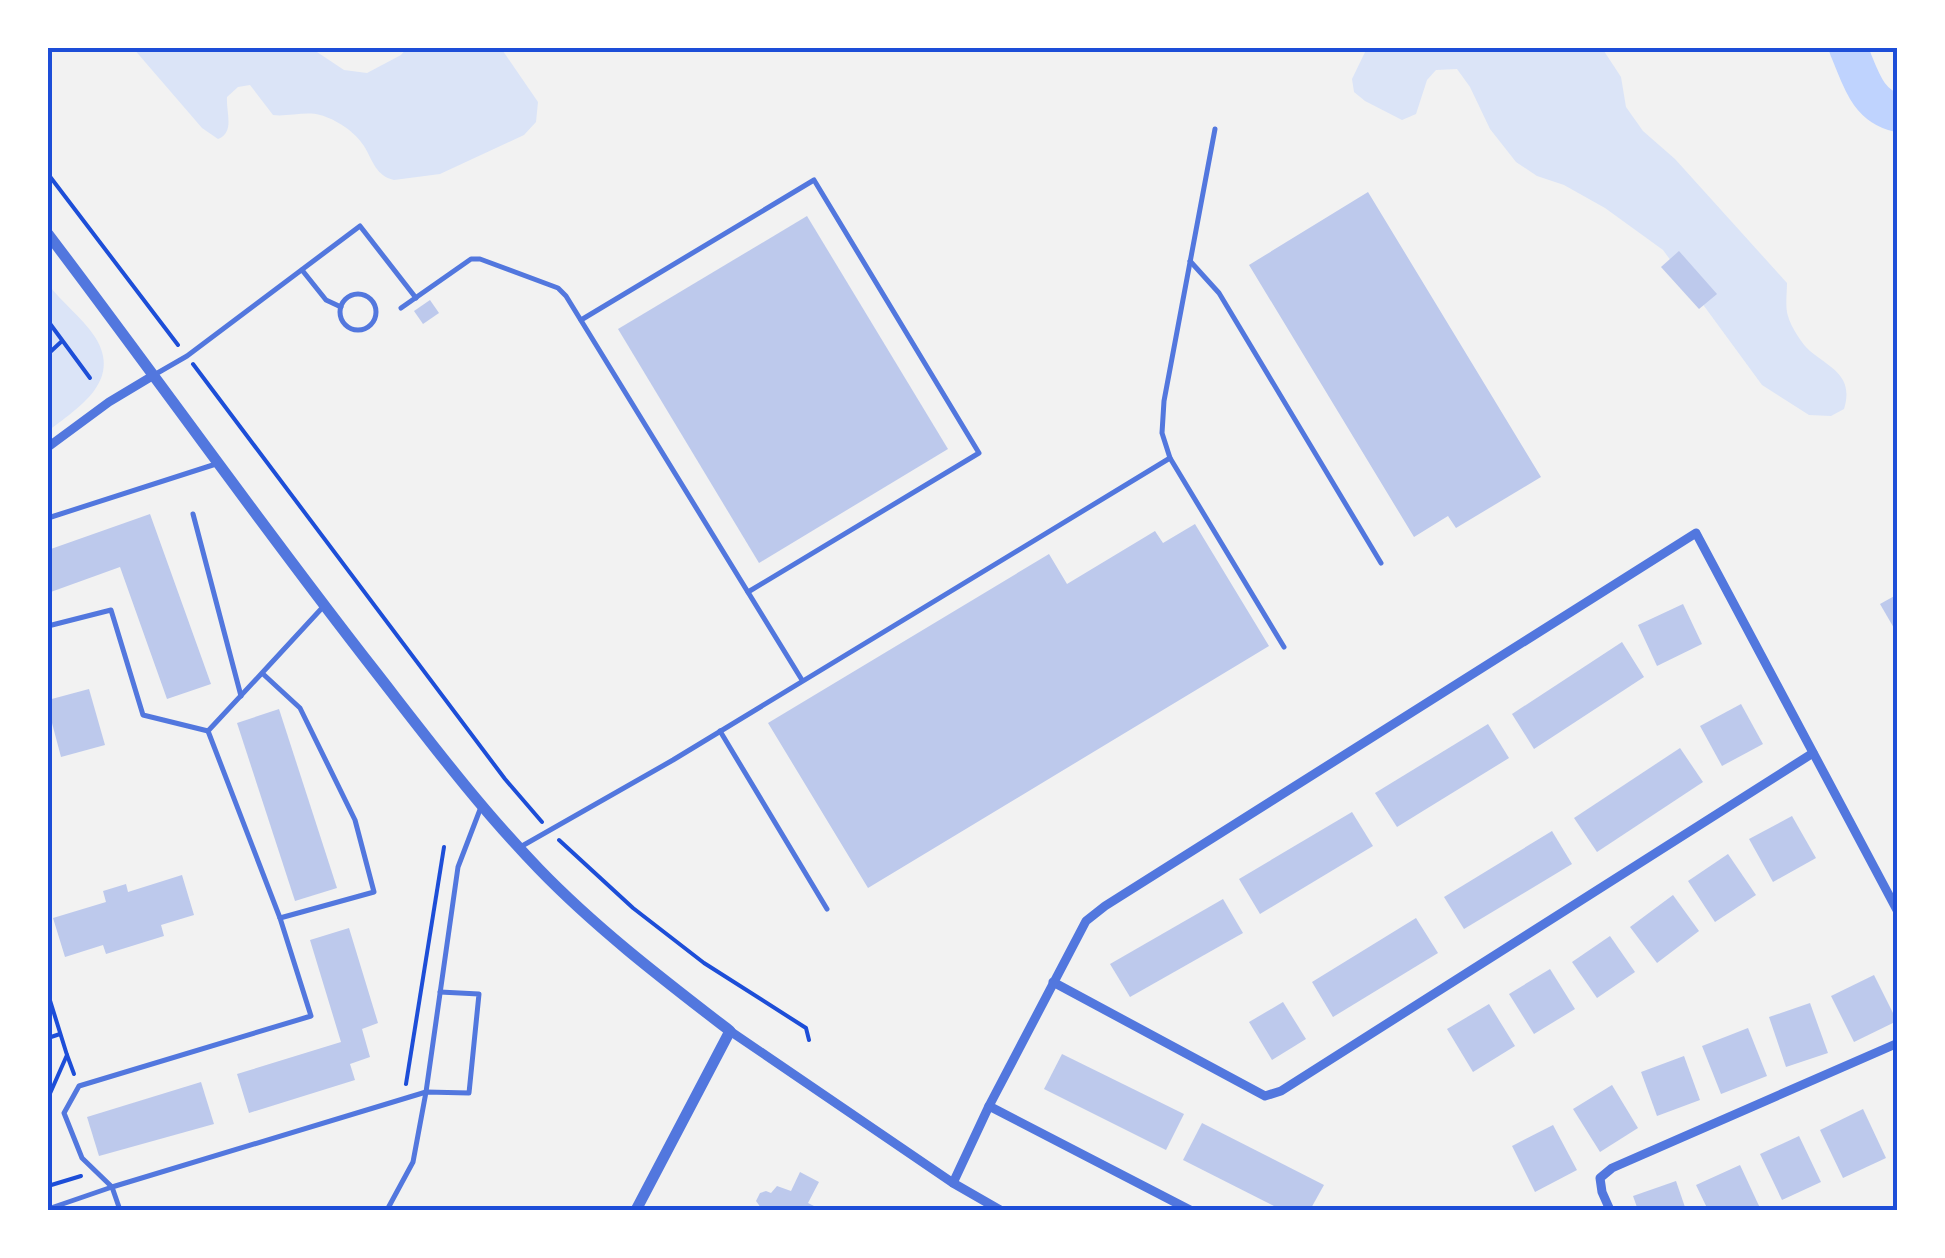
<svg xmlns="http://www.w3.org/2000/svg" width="1945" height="1258" font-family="'Sofia Sans Condensed',sans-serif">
	<rect width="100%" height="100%" fill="#f2f2f2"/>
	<g fill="#dbe4f7">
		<path d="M 133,48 L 311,48 L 344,70 L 367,73 L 401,55 L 407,48 L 496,48 L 503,51 L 538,102 L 536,122 L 524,135 L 440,174 L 394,180 C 376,176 373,161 364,146 C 355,132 336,119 320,115 C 306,111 287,117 273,115 L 250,85 L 238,87 L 227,97 C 226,113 235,132 218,139 L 202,128 Z"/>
		<path d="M 1367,48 L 1602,48 L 1621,77 L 1626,107 L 1643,131 L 1675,159 L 1787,283 C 1787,293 1785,307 1788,316 C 1791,327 1802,344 1810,351 C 1832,369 1854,376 1844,409 L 1831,416 L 1809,415 L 1762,385 L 1663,250 L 1605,208 L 1564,185 L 1537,176 L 1516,162 L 1490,129 L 1470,87 L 1457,69 L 1436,70 L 1427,80 L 1416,114 L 1402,120 L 1365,101 L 1354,92 L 1352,79 Z"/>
		<path d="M 48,284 C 62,303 82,317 95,337 C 123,381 78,408 48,431 Z"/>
	</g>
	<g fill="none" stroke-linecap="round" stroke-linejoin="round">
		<path stroke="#bfd3fe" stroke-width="38" d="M 1848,48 C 1860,75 1866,106 1898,113"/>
	</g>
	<g fill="#bdc9ec">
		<polygon points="1368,192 1541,477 1456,528 1448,516 1414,537 1249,265"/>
		<polygon points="807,216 948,449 759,563 618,329"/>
		<polygon points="1679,251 1717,294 1699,309 1661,267"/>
		<polygon points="430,300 439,313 423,324 414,311"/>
		<polygon points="150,514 211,684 167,699 120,567 48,593 48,550"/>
		<polygon points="1195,524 1269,646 868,888 768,723 1049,554 1067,584 1155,531 1163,543"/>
		<polygon points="1898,594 1898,635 1880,604"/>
		<polygon points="1683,604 1702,644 1657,666 1638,625"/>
		<polygon points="1622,642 1644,677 1534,749 1512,714"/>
		<polygon points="89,689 105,745 61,757 48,708 48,700"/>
		<polygon points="1741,704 1763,744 1722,766 1700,726"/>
		<polygon points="279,709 337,888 295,901 237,723"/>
		<polygon points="1488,724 1509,758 1397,827 1375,793"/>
		<polygon points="1680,748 1703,782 1597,852 1574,818"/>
		<polygon points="1352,812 1373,846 1260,914 1239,879"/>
		<polygon points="1792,816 1816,858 1773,882 1749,839"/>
		<polygon points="1552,831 1572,864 1464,929 1444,897"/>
		<polygon points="1728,854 1756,895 1715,922 1688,881"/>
		<polygon points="182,875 194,915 161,925 164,936 106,954 103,945 65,957 53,918 106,902 103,891 126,884 128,892"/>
		<polygon points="1673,895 1699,931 1657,963 1630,927"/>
		<polygon points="1223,899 1243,933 1130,997 1110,964"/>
		<polygon points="1416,918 1438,953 1333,1017 1312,982"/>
		<polygon points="349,928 378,1023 362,1029 370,1057 350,1064 355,1080 249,1113 237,1074 341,1042 310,940"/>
		<polygon points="1610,936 1635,972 1597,998 1572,962"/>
		<polygon points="1550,969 1575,1009 1534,1034 1509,994"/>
		<polygon points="1874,975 1897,1021 1854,1042 1831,996"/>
		<polygon points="1283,1002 1306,1039 1272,1060 1249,1022"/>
		<polygon points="1810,1003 1828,1053 1786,1067 1769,1017"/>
		<polygon points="1489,1004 1515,1046 1473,1072 1447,1029"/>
		<polygon points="1748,1028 1767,1076 1721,1094 1702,1046"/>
		<polygon points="1062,1054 1184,1114 1166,1150 1044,1089"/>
		<polygon points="1684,1056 1700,1100 1657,1116 1641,1072"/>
		<polygon points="201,1082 214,1124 99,1156 87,1117"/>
		<polygon points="1612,1085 1638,1128 1600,1152 1573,1109"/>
		<polygon points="1863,1109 1886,1158 1843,1178 1820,1130"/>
		<polygon points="1202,1123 1324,1185 1310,1210 1282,1210 1183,1160"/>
		<polygon points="1553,1125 1577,1170 1535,1192 1512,1146"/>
		<polygon points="1799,1136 1821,1182 1782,1200 1760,1154"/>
		<polygon points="1740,1165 1760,1208 1755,1210 1708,1210 1696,1185"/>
		<polygon points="800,1172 819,1182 808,1203 822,1210 760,1210 761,1208 756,1201 760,1193 766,1191 771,1193 777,1186 791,1191"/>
		<polygon points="1676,1181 1686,1210 1638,1210 1633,1196"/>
	</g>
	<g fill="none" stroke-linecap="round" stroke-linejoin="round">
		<g stroke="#1d4ed8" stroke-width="4">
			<polyline points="48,174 178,345"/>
			<polyline points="48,321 90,378"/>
			<polyline points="48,354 62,341"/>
			<polyline points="193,364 505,779 542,822"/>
			<polyline points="559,840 633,908 704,963 806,1028 809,1040"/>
			<polyline points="48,994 67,1055 48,1098"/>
			<polyline points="48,1038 60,1034"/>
			<polyline points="67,1055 74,1074"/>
			<polyline points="406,1084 444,847"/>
			<polyline points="48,1186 81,1176"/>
		</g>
		<g stroke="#5277de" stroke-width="5">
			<polyline points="1215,129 1164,401 1162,433 1170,458 1284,647"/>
			<polyline points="1190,261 1219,293 1381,563"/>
			<polyline points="302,270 326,300 341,307"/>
			<circle cx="358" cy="312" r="18"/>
			<polyline points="401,308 471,259 480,259 558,288 566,296 802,680"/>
			<polyline points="581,320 814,180 979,453 748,592"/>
			<polyline points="154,375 187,356 360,226 416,298"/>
			<polyline points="193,514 241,696"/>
			<polyline points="48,518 216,464"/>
			<polyline points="48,626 111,610 143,715 208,731"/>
			<polyline points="262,673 208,731 280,918 374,892 355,820 300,708 262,673 322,608"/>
			<polyline points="720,731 827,909"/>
			<polyline points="522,846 673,760 1170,458"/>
			<polyline points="48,1209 112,1187 426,1092 469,1093 479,994 440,992"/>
			<polyline points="120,1210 112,1187 82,1158 64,1113 79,1086 311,1016 280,918"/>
			<polyline points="387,1210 413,1162 426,1092 458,867 481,807"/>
		</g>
		<g stroke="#5277de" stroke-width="9">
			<polyline points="48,447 109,402 154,375"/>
			<polyline points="1053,982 1265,1096 1281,1091 1813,753"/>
			<polyline points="730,1031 953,1183 1000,1210"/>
			<polyline points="989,1106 1190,1210"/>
			<polyline points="953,1183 989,1106 1086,921 1105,906 1696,533 1898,912"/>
			<polyline points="1610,1210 1602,1192 1600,1178 1612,1168 1898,1043"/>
		</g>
		<path stroke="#5277de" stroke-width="11" d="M 48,234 C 158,379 263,528 375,671 C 428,739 479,807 539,869 C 597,929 664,980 730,1031 L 636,1210"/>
	</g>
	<rect width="1945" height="1258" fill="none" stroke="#ffffff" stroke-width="100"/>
	<rect x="50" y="50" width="1845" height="1158" fill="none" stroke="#1d4ed8" stroke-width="4"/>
</svg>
